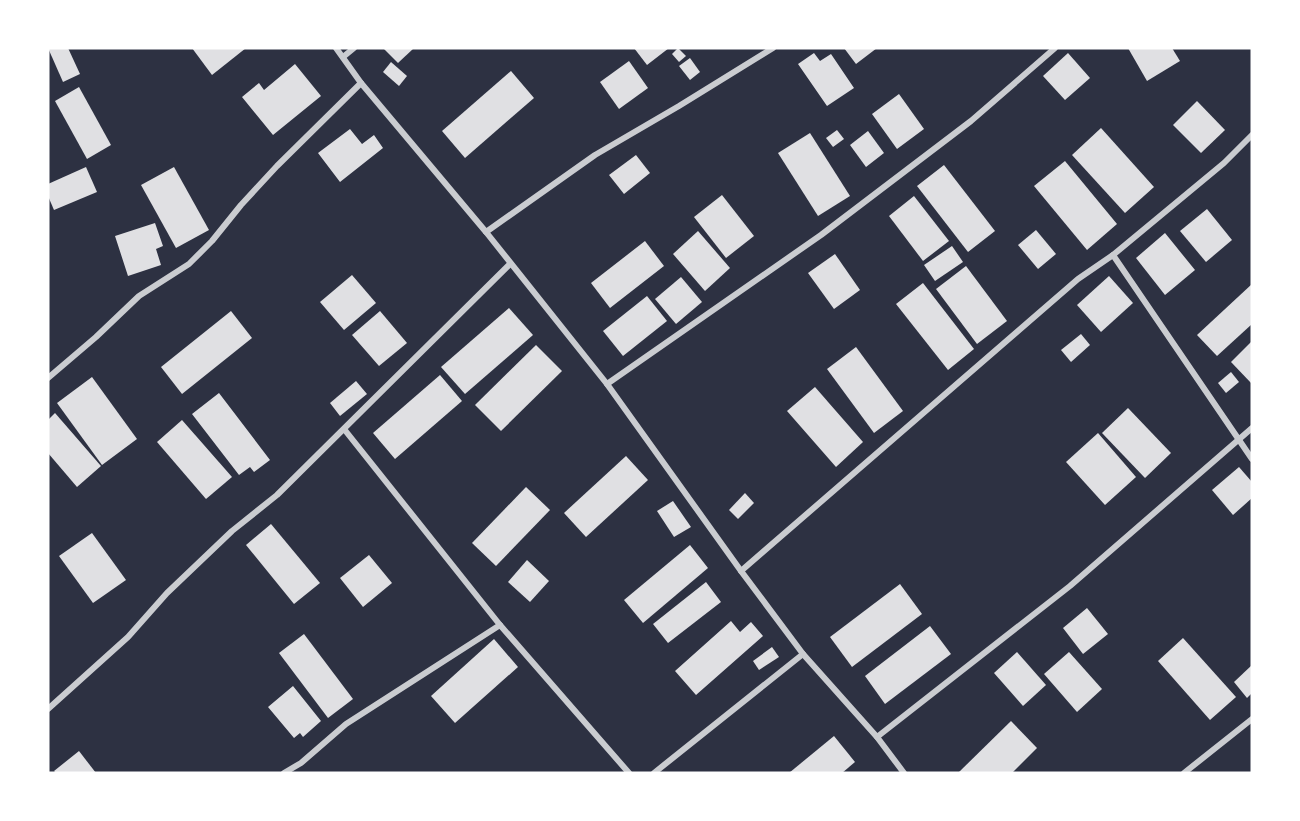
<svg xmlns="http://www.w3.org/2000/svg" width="1300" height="821" font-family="'Source Serif 4',serif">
	<rect width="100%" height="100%" fill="#2d3142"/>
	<g fill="#e0e0e3">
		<polygon points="48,48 68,48 80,74 63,82"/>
		<polygon points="192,48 246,48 212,75"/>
		<polygon points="383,48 414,48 398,63"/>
		<polygon points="634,48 669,48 647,65"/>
		<polygon points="678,48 686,56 679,62 672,54"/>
		<polygon points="844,48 877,48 856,64"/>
		<polygon points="1128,48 1172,48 1180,61 1147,81"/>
		<polygon points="814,53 820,61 831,54 854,88 827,106 798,64"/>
		<polygon points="1068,53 1090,78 1065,100 1043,76"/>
		<polygon points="690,58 700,72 690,80 679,66"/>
		<polygon points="629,61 648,88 619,109 600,82"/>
		<polygon points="391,62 407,76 399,86 383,72"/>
		<polygon points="295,64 321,96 273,135 242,97 259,83 264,90"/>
		<polygon points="511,71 534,98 465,158 442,131"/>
		<polygon points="79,87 111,145 87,159 55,101"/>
		<polygon points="899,94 924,129 897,149 872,114"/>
		<polygon points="1197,101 1225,130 1201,153 1173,125"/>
		<polygon points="1101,128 1154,187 1125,213 1072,155"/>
		<polygon points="350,129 362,144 374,135 383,148 340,182 318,153"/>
		<polygon points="837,130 844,139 833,147 826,138"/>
		<polygon points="868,131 884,153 866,167 850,145"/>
		<polygon points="810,133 850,196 818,216 778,153"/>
		<polygon points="636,155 650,173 624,194 609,175"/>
		<polygon points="1065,161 1117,224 1087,250 1034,186"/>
		<polygon points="944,165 995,231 968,252 917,186"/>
		<polygon points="86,167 97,192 54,210 48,196 48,184"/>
		<polygon points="174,167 209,230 176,248 141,185"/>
		<polygon points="722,195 754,236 726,258 694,217"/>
		<polygon points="914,196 949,241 923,261 889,216"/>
		<polygon points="1207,209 1232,240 1206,262 1180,231"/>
		<polygon points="155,223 163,246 156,249 161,265 128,276 115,236"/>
		<polygon points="1036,230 1056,254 1038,269 1018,245"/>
		<polygon points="698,231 730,268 705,291 673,254"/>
		<polygon points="1165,233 1195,270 1165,295 1136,258"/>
		<polygon points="645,241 664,266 610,308 591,283"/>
		<polygon points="952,246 963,262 935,281 924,265"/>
		<polygon points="835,254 860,290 834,309 808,273"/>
		<polygon points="966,266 1007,321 977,344 936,289"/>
		<polygon points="352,275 376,303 344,330 320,302"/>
		<polygon points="1109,276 1133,303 1101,332 1077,305"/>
		<polygon points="681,277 702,302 676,324 655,299"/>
		<polygon points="923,283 974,349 948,370 896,304"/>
		<polygon points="1252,284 1252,324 1217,356 1197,335"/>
		<polygon points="647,296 667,321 623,356 603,331"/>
		<polygon points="509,308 533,335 465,394 441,367"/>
		<polygon points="231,311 252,338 182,394 161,367"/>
		<polygon points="380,311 407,343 379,366 352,335"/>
		<polygon points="1081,334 1090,345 1071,362 1061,350"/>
		<polygon points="1252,341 1252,384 1231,362"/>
		<polygon points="536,345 562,371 501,431 475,405"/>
		<polygon points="856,347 903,411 874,433 827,369"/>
		<polygon points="1231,372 1239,382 1226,393 1218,383"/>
		<polygon points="440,375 462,401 395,459 373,433"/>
		<polygon points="92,377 137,439 102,465 57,403"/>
		<polygon points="356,381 367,394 340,416 330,403"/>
		<polygon points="815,387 863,442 836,467 787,411"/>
		<polygon points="219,393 270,460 254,472 250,467 239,475 192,414"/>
		<polygon points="1128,408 1171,453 1145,478 1102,433"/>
		<polygon points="55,413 101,466 77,487 48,453 48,420"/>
		<polygon points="182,420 232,477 206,499 157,442"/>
		<polygon points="1098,433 1136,477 1105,505 1066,462"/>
		<polygon points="626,456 648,480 586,537 564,513"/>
		<polygon points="1239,467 1252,482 1252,498 1233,515 1212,490"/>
		<polygon points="526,487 550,510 496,566 472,543"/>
		<polygon points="745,493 754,503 738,519 729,510"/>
		<polygon points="673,501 691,527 674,537 657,511"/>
		<polygon points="271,524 320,583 294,604 246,545"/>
		<polygon points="92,533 126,580 93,603 59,556"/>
		<polygon points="690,545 708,568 643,623 624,600"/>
		<polygon points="369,555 392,583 363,607 340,578"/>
		<polygon points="527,560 549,581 530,602 508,582"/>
		<polygon points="706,582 721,602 668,643 653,624"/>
		<polygon points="900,584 922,614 852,667 830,637"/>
		<polygon points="1087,608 1108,634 1083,654 1063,628"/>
		<polygon points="731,621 740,632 751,622 763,636 696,695 675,671"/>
		<polygon points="930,626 951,654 885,704 865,676"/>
		<polygon points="304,634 353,699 328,718 279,653"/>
		<polygon points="1183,638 1236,697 1210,720 1158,661"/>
		<polygon points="494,639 518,667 455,723 431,696"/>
		<polygon points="772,647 779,657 759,670 753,661"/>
		<polygon points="1017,652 1046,685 1023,706 994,673"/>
		<polygon points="1069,652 1102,689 1077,712 1044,674"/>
		<polygon points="1252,665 1252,693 1247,698 1234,682"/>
		<polygon points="293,686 321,721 303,737 300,733 294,738 268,707"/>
		<polygon points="1011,721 1037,748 1012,773 958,773"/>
		<polygon points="834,736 855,762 842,773 789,773"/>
		<polygon points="79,751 96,773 56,773 54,771"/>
	</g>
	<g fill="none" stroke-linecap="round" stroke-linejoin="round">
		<g stroke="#caccd0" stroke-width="6">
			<polyline points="336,48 361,83 486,232 607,384 741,571 803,654 877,737 904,773"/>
			<polyline points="343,57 354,48"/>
			<polyline points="486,232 595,155 679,106 773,48"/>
			<polyline points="1113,255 1252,459"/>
			<polyline points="48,378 96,337 139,296 189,264 212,241 241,205 277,166 361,83"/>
			<polyline points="607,384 821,235 971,121 1055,48"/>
			<polyline points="344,429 500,625 629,773"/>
			<polyline points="741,571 1078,279 1113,255 1224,163 1252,135"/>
			<polyline points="48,709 128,637 167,593 232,531 277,495 510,264"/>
			<polyline points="877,737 1070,586 1252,428"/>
			<polyline points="284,773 301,763 346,724 500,625"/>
			<polyline points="654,773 803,654"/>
			<polyline points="1184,773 1252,719"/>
		</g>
	</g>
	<rect width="1300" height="821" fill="none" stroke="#ffffff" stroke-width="99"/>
</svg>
